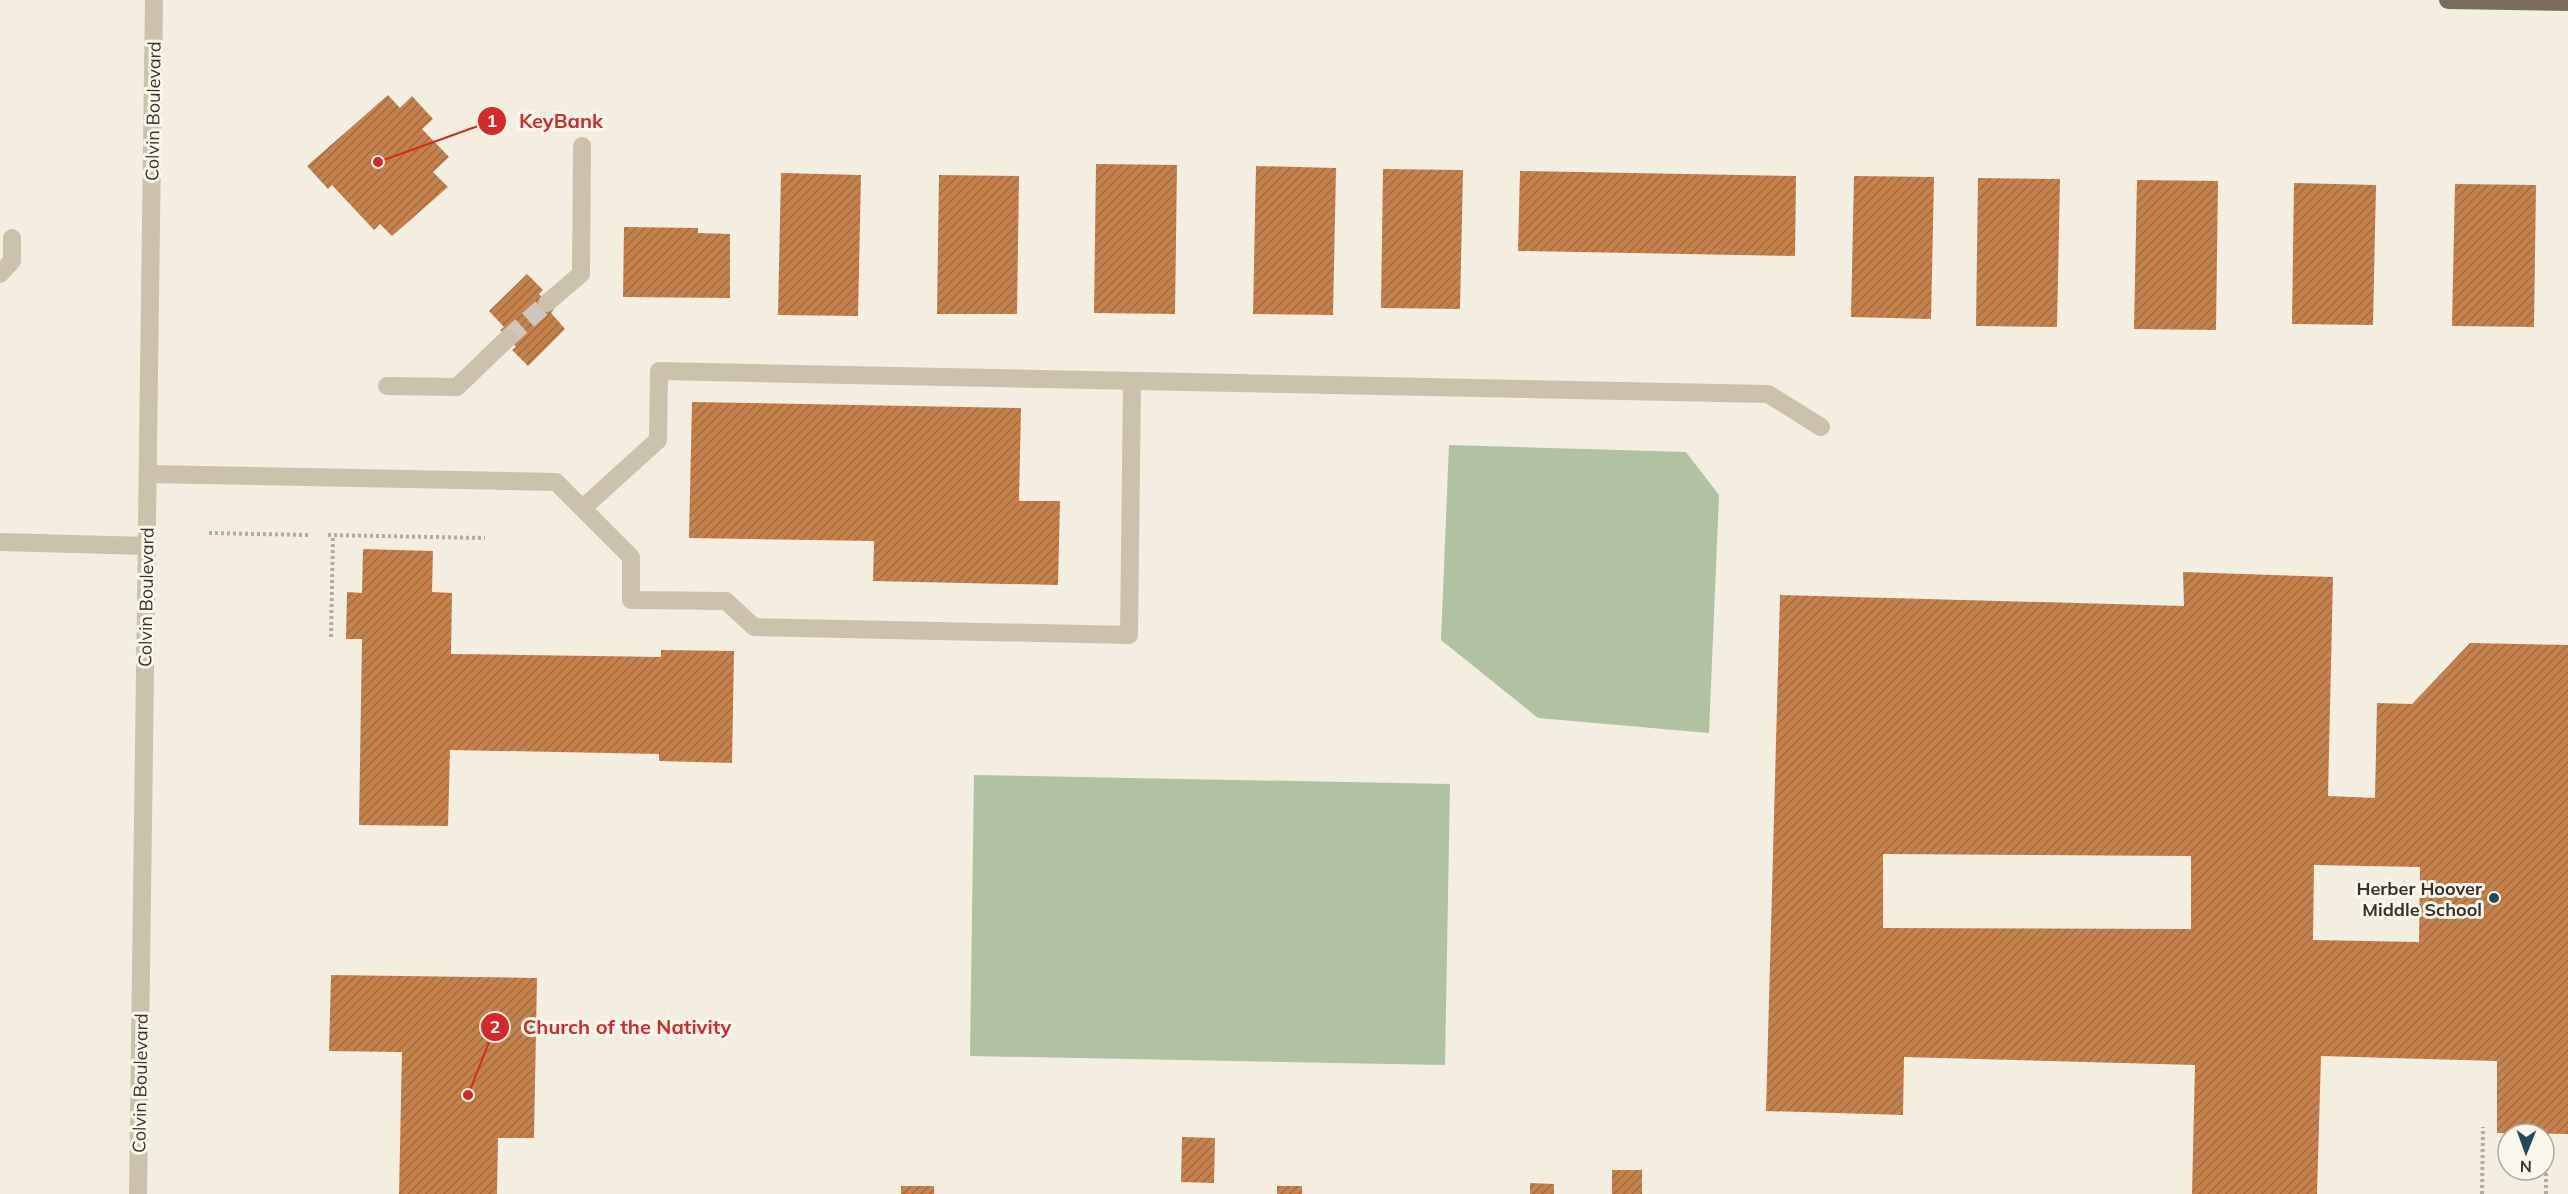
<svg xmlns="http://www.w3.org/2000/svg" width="2568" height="1194" font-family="Mulish,sans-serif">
	<defs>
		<pattern id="building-hatch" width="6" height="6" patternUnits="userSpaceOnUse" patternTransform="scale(1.5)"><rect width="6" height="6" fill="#c5824c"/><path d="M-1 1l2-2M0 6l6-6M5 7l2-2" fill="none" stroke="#a16b3f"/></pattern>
	</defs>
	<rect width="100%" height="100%" fill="#f3eee0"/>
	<g fill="#b0c29f">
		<polygon points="1449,445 1686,452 1719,495 1709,733 1538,718 1441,640"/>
		<polygon points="974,775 1450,784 1445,1065 970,1056"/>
	</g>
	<g fill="url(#building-hatch)" fill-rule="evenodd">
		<polygon points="388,95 400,108 412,96 433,119 422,129 449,157 433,172 448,187 392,236 380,224 374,230 332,185 328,189 307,166"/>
		<polygon points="1096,164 1177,165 1175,314 1094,313"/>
		<polygon points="1256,166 1336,168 1333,315 1253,314"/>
		<polygon points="1383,169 1463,170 1460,309 1381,308"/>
		<polygon points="1520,171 1796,176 1795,256 1518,251"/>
		<polygon points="781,173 861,175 858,316 778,315"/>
		<polygon points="939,175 1019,176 1017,314 937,314"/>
		<polygon points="1854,176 1934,177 1931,319 1851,317"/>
		<polygon points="1978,178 2060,179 2057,327 1976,326"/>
		<polygon points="2137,180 2218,181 2216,330 2134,329"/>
		<polygon points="2294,183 2376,185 2373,325 2292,324"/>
		<polygon points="2455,184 2536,185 2534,327 2452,326"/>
		<polygon points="624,227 698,228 698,233 730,234 730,298 623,297"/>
		<polygon points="527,274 543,290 539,294 554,309 551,313 565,329 528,366 512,350 516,347 500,330 504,327 489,311"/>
		<polygon points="692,402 1021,408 1019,501 1060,501 1058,585 873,581 874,541 689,538"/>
		<polygon points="363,549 433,551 432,592 452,593 451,654 661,657 661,650 734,651 732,763 659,761 659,754 450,750 448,826 359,825 362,639 346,639 347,592 362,593"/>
		<path d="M 2183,572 L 2333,577 L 2328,796 L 2375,798 L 2377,703 L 2412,704 L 2470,643 L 2568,645 L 2568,1134 L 2497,1133 L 2497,1061 L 2321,1056 L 2317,1194 L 2192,1194 L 2195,1065 L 1904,1057 L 1903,1115 L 1766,1111 L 1780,595 L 2184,606 ZM 1883,854 L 2191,856 L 2191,929 L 1883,928 ZM 2314,865 L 2420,867 L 2419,942 L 2313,940 Z"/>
		<polygon points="331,975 537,978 534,1138 498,1138 497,1194 399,1194 402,1052 329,1051"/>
		<polygon points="1182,1137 1215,1138 1214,1183 1181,1182"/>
		<rect x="1612" y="1170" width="30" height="24"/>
		<polygon points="1530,1183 1554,1184 1554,1194 1530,1194"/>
		<rect x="901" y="1186" width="33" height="8"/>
		<rect x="1277" y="1186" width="25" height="8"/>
	</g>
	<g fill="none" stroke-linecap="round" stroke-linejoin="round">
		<polyline stroke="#cec8bc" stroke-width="18" stroke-dasharray="18 9" stroke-linecap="butt" points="508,338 547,303"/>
		<g stroke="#b7ab96" stroke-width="4" stroke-dasharray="3 3" stroke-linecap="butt">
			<polyline points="209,533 308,535"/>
			<polyline points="328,535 485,538"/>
			<polyline points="331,637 333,535"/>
			<polyline points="2482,1194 2483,1127"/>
			<polyline points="2546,1194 2546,1158"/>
		</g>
		<g stroke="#ccc1ab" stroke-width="18">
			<polyline points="0,274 12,261 12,238"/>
			<polyline points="547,303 581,274 582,146"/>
			<polyline points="387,386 457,387 508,338"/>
			<polyline points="148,474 556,482 631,557 631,600 726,601 754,627 1129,635 1132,381"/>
			<polyline points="583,508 658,440 659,371 1768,394 1821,427"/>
			<polyline points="0,542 147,546"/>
			<polyline points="138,1194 154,0"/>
		</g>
		<polyline stroke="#7b6d5c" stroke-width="18" points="2448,0 2568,2"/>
	</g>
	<circle fill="#204b5b" stroke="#faf7ed" stroke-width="2" cx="2494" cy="898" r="6"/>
	<g text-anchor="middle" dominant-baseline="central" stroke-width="6" stroke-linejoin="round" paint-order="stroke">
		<g font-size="18" fill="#3a322a" stroke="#faf7ed">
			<text transform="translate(153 111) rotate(-89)">Colvin Boulevard</text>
			<text transform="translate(146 597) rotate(-89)">Colvin Boulevard</text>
			<text transform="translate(140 1083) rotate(-89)">Colvin Boulevard</text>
		</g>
		<g font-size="18" font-weight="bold" fill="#3a322a" stroke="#faf7ed" text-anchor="end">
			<text x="2482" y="888">Herber Hoover<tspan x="2482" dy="21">Middle School</tspan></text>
		</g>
	</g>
	<path fill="none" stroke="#d62828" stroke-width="2" d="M378 162L492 121M468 1095L495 1027"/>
	<g fill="#d62828" stroke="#faf7ed" stroke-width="2">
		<circle cx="378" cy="162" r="6"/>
		<circle cx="468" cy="1095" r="6"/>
		<circle cx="492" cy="121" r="15"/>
		<circle cx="495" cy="1027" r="15"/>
	</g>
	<g font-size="18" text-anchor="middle" font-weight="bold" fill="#fff">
		<text x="492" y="127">1</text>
		<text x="495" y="1033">2</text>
	</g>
	<g font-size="20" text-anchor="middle" font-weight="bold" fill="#d62828" stroke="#faf7ed" stroke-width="6" stroke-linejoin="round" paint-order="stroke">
		<text x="561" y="128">KeyBank</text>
		<text x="627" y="1034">Church of the Nativity</text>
	</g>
	<g transform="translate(2526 1152) rotate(181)"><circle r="28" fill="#faf7ed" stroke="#ada89f" stroke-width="1.5"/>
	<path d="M0-4.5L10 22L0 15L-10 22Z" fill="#204b5b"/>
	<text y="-9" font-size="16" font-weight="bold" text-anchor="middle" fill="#3a322a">N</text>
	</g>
</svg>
